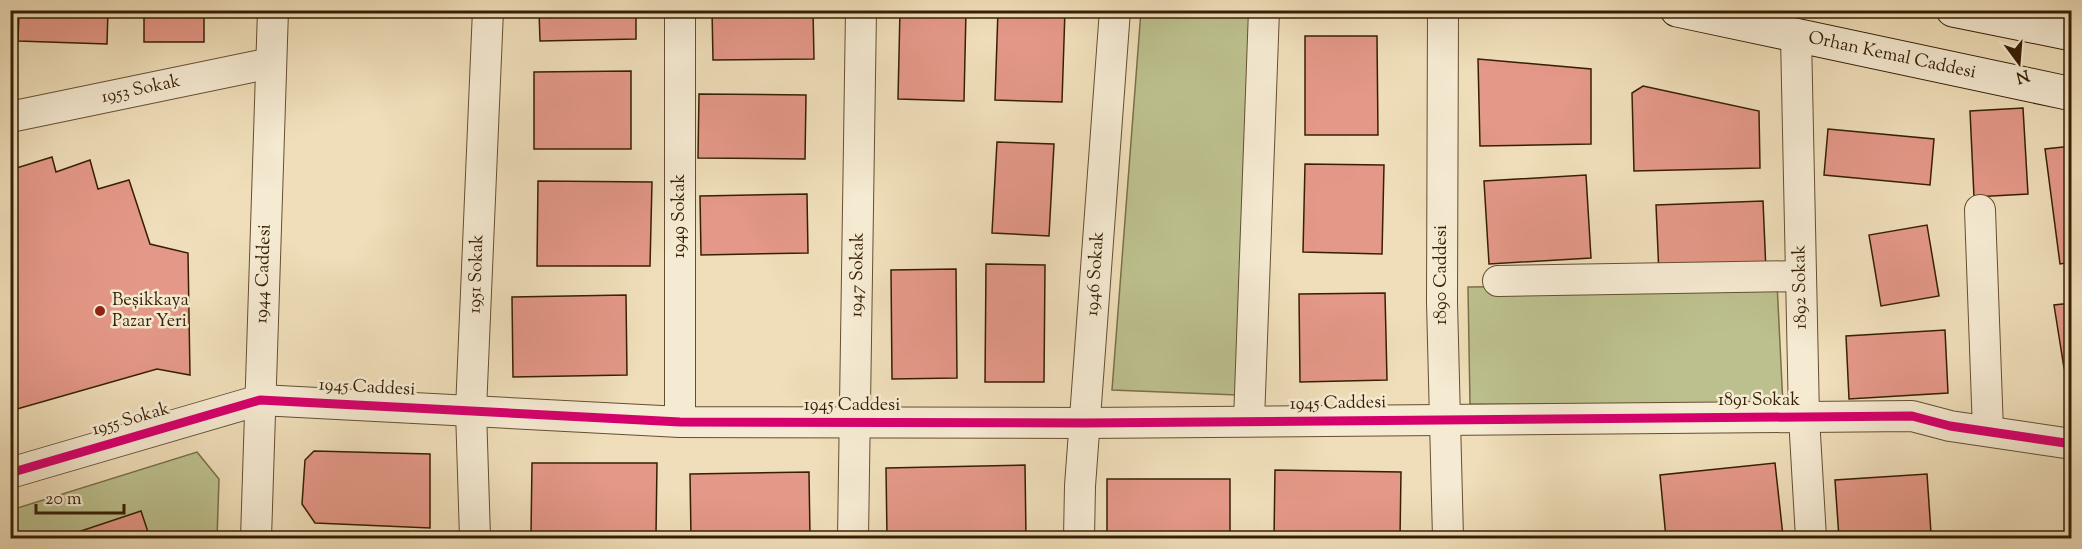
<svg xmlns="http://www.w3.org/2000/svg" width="2082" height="549" font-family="'Sorts Mill Goudy',serif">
	<rect width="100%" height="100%" fill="#efdeb9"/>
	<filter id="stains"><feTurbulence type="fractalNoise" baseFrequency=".00333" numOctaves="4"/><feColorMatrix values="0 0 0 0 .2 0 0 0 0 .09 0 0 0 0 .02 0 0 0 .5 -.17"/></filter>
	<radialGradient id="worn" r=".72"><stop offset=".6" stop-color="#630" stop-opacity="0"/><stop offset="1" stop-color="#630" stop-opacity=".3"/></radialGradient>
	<g fill="#bcc08e" stroke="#7a7049" stroke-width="1.5">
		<polygon points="1141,11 1251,11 1237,395 1112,390"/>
		<polygon points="1777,283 1783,405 1470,404 1468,287"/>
		<polygon points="197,452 219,479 217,538 11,538 11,510"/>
	</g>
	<g fill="#e49887" stroke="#371f04" stroke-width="1.5">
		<polygon points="19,10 108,10 107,44 18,41"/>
		<rect x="144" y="10" width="60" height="32"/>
		<polygon points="539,10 636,10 636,39 540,41"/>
		<polygon points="712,10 813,10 814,59 713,60"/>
		<polygon points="900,10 966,10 964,101 898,99"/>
		<polygon points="998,10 1065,10 1062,102 995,100"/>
		<polygon points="1305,36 1377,36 1378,135 1305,135"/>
		<polygon points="1478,59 1591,69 1591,144 1480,146"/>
		<polygon points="631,71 631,149 534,149 534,72"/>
		<polygon points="1643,86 1759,111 1760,168 1634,171 1632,93"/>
		<polygon points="699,94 806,95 805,159 698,158"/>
		<polygon points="2023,108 2028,194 1974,197 1970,111"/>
		<polygon points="1828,129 1934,139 1930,185 1824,175"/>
		<polygon points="997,142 1054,144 1049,236 992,233"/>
		<polygon points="2072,146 2072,262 2060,264 2045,149"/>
		<polygon points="52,157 56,172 90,160 98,189 129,180 150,244 188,253 190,375 157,369 10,411 10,170"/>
		<polygon points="1305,164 1384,165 1382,254 1303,252"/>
		<polygon points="1586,175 1591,258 1489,264 1484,181"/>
		<polygon points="538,181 652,182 650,266 537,266"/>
		<polygon points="807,194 808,253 701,255 700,196"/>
		<polygon points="1763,201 1766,271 1659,275 1656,205"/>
		<polygon points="1927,225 1939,296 1881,306 1869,235"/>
		<polygon points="986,264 1045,265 1044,382 985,382"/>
		<polygon points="956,269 957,378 892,379 891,270"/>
		<polygon points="1385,293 1387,380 1300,382 1299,294"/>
		<polygon points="626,295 627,375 513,377 512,297"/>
		<polygon points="2072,303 2072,367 2064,368 2054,305"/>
		<polygon points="1945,330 1948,393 1849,399 1846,336"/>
		<polygon points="314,451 430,454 430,528 315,523 302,504 305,460"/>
		<polygon points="532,463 657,463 656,535 531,534"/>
		<polygon points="1775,463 1783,536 1757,538 1666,538 1660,475"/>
		<polygon points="1025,465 1026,538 887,538 886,468"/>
		<polygon points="1275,470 1401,472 1400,538 1274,538"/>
		<polygon points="809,472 810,537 691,538 690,474"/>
		<polygon points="1927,474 1931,533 1839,538 1835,480"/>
		<rect x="1107" y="479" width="123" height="59"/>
		<polygon points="141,511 150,538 60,538"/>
	</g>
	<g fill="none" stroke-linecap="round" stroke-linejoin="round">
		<defs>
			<g id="street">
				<polyline points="1443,10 1442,302 1448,538"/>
				<polyline points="1796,36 1804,417 1811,538"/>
				<polyline points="10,117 271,63"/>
				<polyline points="1980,210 1988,431"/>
				<polyline points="1498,281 1801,276"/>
				<polyline points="1249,421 1264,10"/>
				<polyline points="680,422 680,10"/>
				<polyline points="10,473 260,400 680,422 1085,423 1912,416 1950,426 2072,444"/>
				<polyline points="256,538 273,10"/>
				<polyline points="475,538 471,410 488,10"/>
				<polyline points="853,538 861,10"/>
				<polyline points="1079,538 1080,486 1115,10"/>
			</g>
			<g id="secondary">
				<polyline points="1677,10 2072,94"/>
				<polyline points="1953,10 2072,34"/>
			</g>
		</defs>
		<use href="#street" stroke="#654f31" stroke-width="32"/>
		<use href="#secondary" stroke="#371f04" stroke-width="35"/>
		<use href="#street" stroke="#f5ead2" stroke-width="30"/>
		<use href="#secondary" stroke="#f5ead2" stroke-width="33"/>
		<defs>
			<polyline id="cycleway" points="10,473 260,400 680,422 1085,423 1912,416 1950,426 2072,444"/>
		</defs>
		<use href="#cycleway" stroke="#f5ead2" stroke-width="13"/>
		<use href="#cycleway" stroke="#d6006c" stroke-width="9"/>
	</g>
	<circle fill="#8f2418" stroke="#f5ead2" stroke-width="2" cx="100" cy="311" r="6"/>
	<g text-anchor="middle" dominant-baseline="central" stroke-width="5" stroke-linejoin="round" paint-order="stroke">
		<g font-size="18" fill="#371f04" stroke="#f5ead2">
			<text transform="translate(1892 56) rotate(12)">Orhan Kemal Caddesi</text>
			<text transform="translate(141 90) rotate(-12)">1953 Sokak</text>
			<text transform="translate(680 216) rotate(-90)">1949 Sokak</text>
			<text transform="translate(264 274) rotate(-88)">1944 Caddesi</text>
			<text transform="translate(477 274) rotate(-88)">1951 Sokak</text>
			<text transform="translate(1096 274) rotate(-86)">1946 Sokak</text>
			<text transform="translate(858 275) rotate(-89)">1947 Sokak</text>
			<text transform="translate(1442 275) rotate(-90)">1890 Caddesi</text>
			<text transform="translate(1801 287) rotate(-91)">1892 Sokak</text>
			<text transform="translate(367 388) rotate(3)">1945 Caddesi</text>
			<text x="1759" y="401">1891 Sokak</text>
			<text transform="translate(1338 404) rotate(-1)">1945 Caddesi</text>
			<text x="852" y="406">1945 Caddesi</text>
			<text transform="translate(131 420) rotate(-16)">1955 Sokak</text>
		</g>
		<g font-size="18" fill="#371f04" stroke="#f5ead2" text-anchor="start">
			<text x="112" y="301">Beşikkaya<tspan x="112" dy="21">Pazar Yeri</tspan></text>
		</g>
	</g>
	<rect width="2082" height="549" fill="none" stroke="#efdeb9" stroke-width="36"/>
	<rect x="12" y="12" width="2058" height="525" fill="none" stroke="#371f04" stroke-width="3"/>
	<rect x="18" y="18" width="2046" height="513" fill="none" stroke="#371f04" stroke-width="1.5"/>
	<g transform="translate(2019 63) rotate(164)" stroke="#f5ead2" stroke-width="4.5" paint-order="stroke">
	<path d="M0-4.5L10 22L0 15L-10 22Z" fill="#371f04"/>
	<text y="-9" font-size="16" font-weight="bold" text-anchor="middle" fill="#371f04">N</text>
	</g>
	<path d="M36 504v9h88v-9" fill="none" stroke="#371f04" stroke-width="3"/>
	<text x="45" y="504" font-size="18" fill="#371f04" stroke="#f5ead2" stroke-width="4.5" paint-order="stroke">20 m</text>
	<rect width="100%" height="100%" filter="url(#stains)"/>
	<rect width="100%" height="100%" fill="url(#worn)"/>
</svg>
